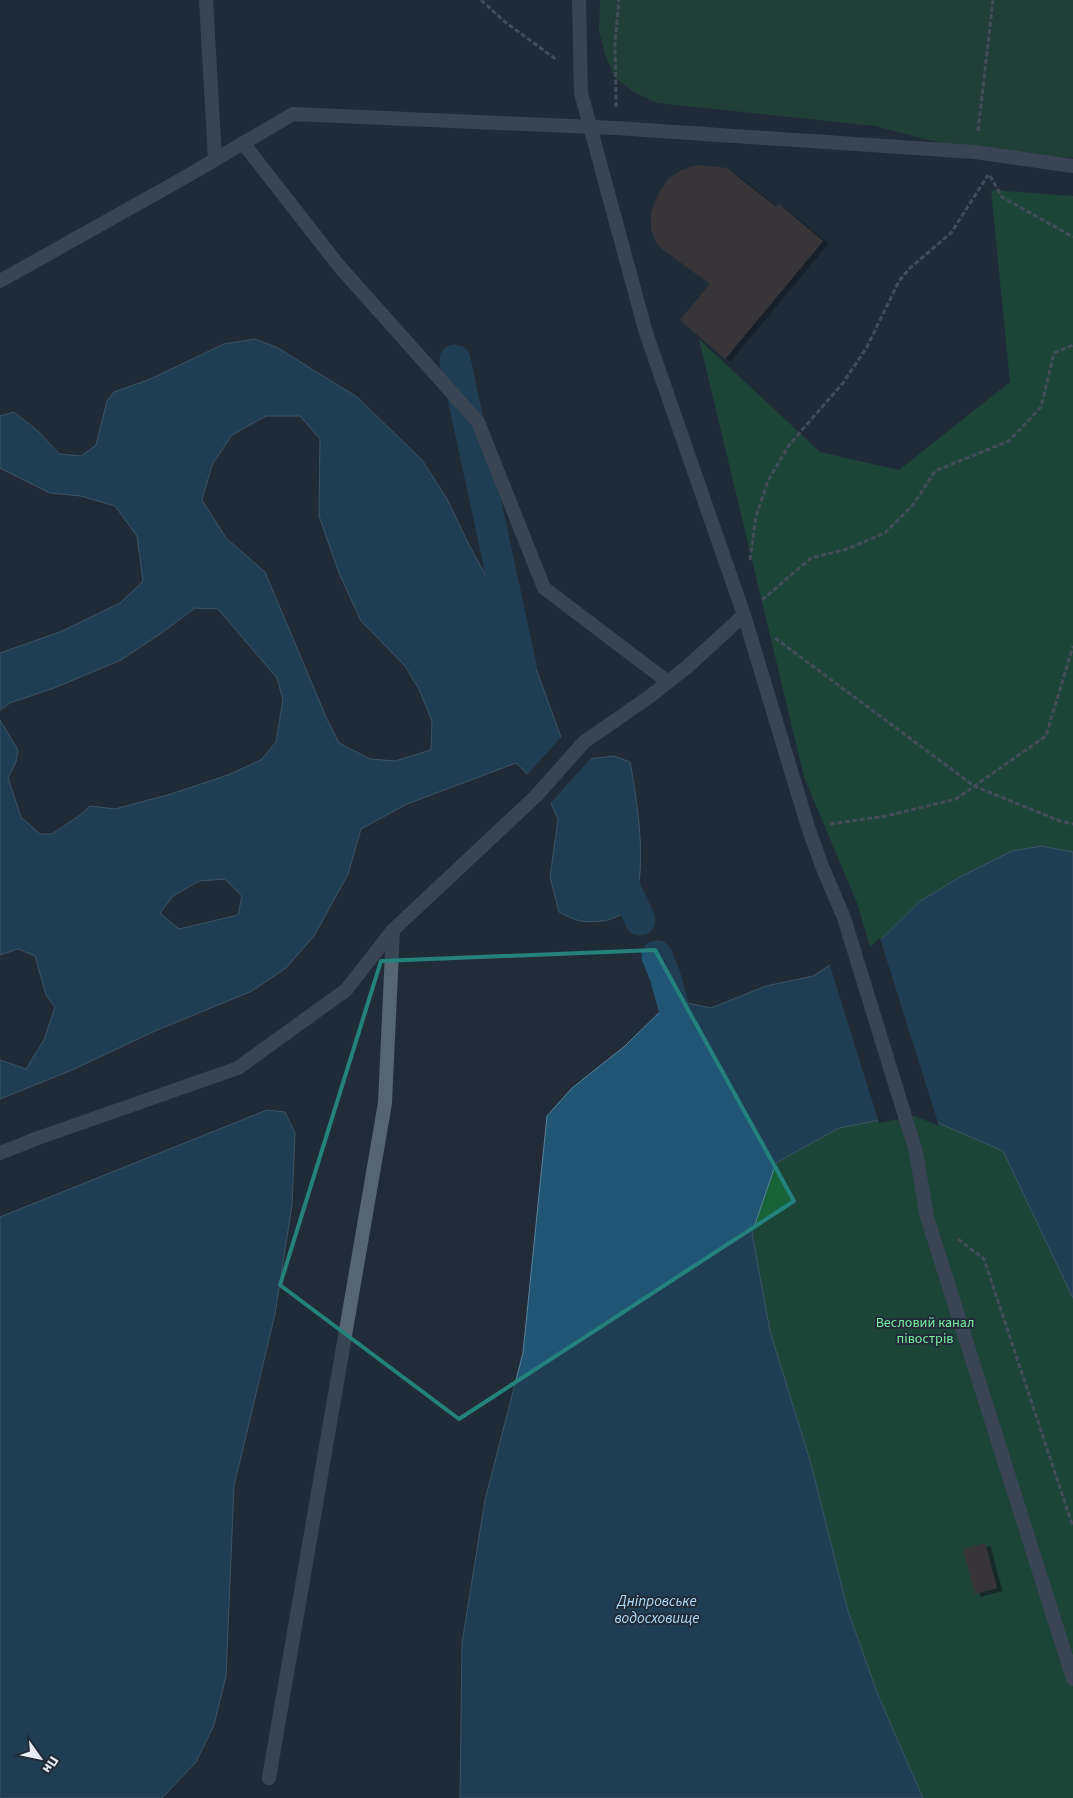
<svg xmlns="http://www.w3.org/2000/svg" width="1073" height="1798" font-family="'Source Sans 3',sans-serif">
	<defs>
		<filter id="shadow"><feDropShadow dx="5.5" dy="3" stdDeviation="0" flood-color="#0009"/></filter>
	</defs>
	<rect width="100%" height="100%" fill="#212c38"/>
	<polygon fill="#1f5734" points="600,0 1073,0 1073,158 1022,155 940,143 875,126 657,103 634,92 615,78 606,57 599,31"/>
	<g fill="#176236">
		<polygon points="991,190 1073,196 1073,852 1041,846 1012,851 960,877 919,902 871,950 857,903 804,777 699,339 820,452 899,470 1010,382"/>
		<polygon points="915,1113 1003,1151 1073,1298 1073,1798 923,1798 878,1695 848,1611 811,1464 770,1331 752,1233 776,1163 839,1128"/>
	</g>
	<g fill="#205574" stroke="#5b829b" fill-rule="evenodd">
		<path d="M 255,339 L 278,348 L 357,397 L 422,460 L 447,499 L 467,541 L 535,666 L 562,740 L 589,759 L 614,756 L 630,762 C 636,792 651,885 629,908 C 623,915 611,920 602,921 C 582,923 576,921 559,912 L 550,877 L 558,819 L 546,793 L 516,763 L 407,804 L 361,829 L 348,874 L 314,936 L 286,968 L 252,991 L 155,1031 L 72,1070 L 0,1099 L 0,1060 L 26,1069 L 44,1040 L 55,1007 L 46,995 L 35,956 L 18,949 L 0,955 L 0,720 L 18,750 L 16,762 L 8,778 L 21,817 L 40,834 L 52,834 L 79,816 L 90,806 L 115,809 L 171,794 L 228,775 L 261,760 L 276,742 L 283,700 L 277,678 L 218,609 L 195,608 L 163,632 L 121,660 L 54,688 L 10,703 L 0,710 L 0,653 L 60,632 L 120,603 L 143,581 L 137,536 L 115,506 L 81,496 L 50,493 L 0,468 L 0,416 L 14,412 L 39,432 L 59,454 L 81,456 L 96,445 L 107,401 L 114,392 L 148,380 L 224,344 ZM 266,416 L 300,416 L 320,439 L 319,516 L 339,573 L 361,621 L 405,666 L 419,689 L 432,721 L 431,750 L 395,761 L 370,759 L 339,743 L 326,717 L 265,572 L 226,538 L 202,500 L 212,465 L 232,435 ZM 225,879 L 242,896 L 238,915 L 179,929 L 160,913 L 173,896 L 199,881 Z"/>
		<polygon points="1041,846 1073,852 1073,1298 1003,1151 915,1113 839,1128 776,1163 752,1233 770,1331 811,1464 848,1611 878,1695 923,1798 460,1798 462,1643 485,1500 523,1353 547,1116 572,1088 625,1046 672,1000 711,1008 766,986 813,976 855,949 871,949 919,902 960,877 1012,851"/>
		<polygon points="267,1110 285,1112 295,1133 292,1205 275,1314 234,1486 226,1676 214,1725 196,1762 162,1798 0,1798 0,1217"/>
	</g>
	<g fill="#212c38">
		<polygon points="563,735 565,739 590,756 593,756 549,805 544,794 526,776"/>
		<polygon points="880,938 939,1126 915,1116 879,1123 829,963 854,947 870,947"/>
	</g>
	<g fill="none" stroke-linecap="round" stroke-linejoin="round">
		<g stroke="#205574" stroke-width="31">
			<polyline points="455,360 521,666"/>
			<polyline points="614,864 640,920"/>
			<polyline points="657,956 665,976 683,1041"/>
		</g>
	</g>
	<g fill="#524239" filter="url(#shadow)">
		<polygon points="696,165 727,168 776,207 779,204 823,241 725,359 680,320 710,284 658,246 651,229 651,212 658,195 668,179 680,171"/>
		<polygon points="985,1543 997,1588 975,1594 963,1549"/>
	</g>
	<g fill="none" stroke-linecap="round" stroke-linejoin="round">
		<g stroke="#6a737e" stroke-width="3" stroke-dasharray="5 2.5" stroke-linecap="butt">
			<polyline points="481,0 505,22 557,60"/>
			<polyline points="616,107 615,42 619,0"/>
			<polyline points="978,131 993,0"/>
			<polyline points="990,176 1002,197 1073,237"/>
			<polyline points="750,560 756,516 768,481 789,445 843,383 867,347 899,281 910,268 951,233 988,175"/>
			<polyline points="762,600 811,558 847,549 885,533 913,505 935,471 1009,441 1041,407 1054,353 1073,345"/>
			<polyline points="775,638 974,786 1060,821 1073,824"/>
			<polyline points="830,824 886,816 956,799 1046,736 1073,646"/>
			<polyline points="958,1239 984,1259 1073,1527"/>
		</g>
		<polyline stroke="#576471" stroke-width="14" points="579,0 581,93 646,333 744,615 808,827 822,866 844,918 916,1152 927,1217 1073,1679"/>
		<g stroke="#576471" stroke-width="14">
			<polyline points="206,0 215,159"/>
			<polyline points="243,143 339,266 478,422 544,588 668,682"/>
			<polyline points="0,281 189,175 293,114 616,128 975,152 1073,166"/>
			<polyline points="0,1153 38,1138 238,1068 346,990 393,930 536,796 584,742 649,697 687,667 744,615"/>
			<polyline points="269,1778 385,1103 393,930"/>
		</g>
	</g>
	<path d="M0 0H1073V1798H0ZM 655,950 L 794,1201 L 459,1419 L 280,1285 L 381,961 Z" fill="#212c38" fill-opacity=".55" fill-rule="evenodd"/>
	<path fill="none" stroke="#24827c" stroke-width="4" stroke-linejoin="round" d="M 655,950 L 794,1201 L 459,1419 L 280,1285 L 381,961 Z"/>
	<g text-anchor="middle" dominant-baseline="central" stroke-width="4" stroke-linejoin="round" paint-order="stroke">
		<g font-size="14" fill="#76ee9f" stroke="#212c38">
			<text x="925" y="1323">Весловий канал<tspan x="925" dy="16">півострів</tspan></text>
		</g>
		<g font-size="15" font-style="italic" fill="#aedaf9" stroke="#212c38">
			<text x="657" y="1601">Дніпровське<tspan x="657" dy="17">водосховище</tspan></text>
		</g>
	</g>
	<g transform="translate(40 1758) rotate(123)" stroke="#212c38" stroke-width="4" paint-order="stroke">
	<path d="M0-4L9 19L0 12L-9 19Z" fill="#e5ecf5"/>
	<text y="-8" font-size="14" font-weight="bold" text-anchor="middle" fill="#e5ecf5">Пн</text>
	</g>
</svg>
